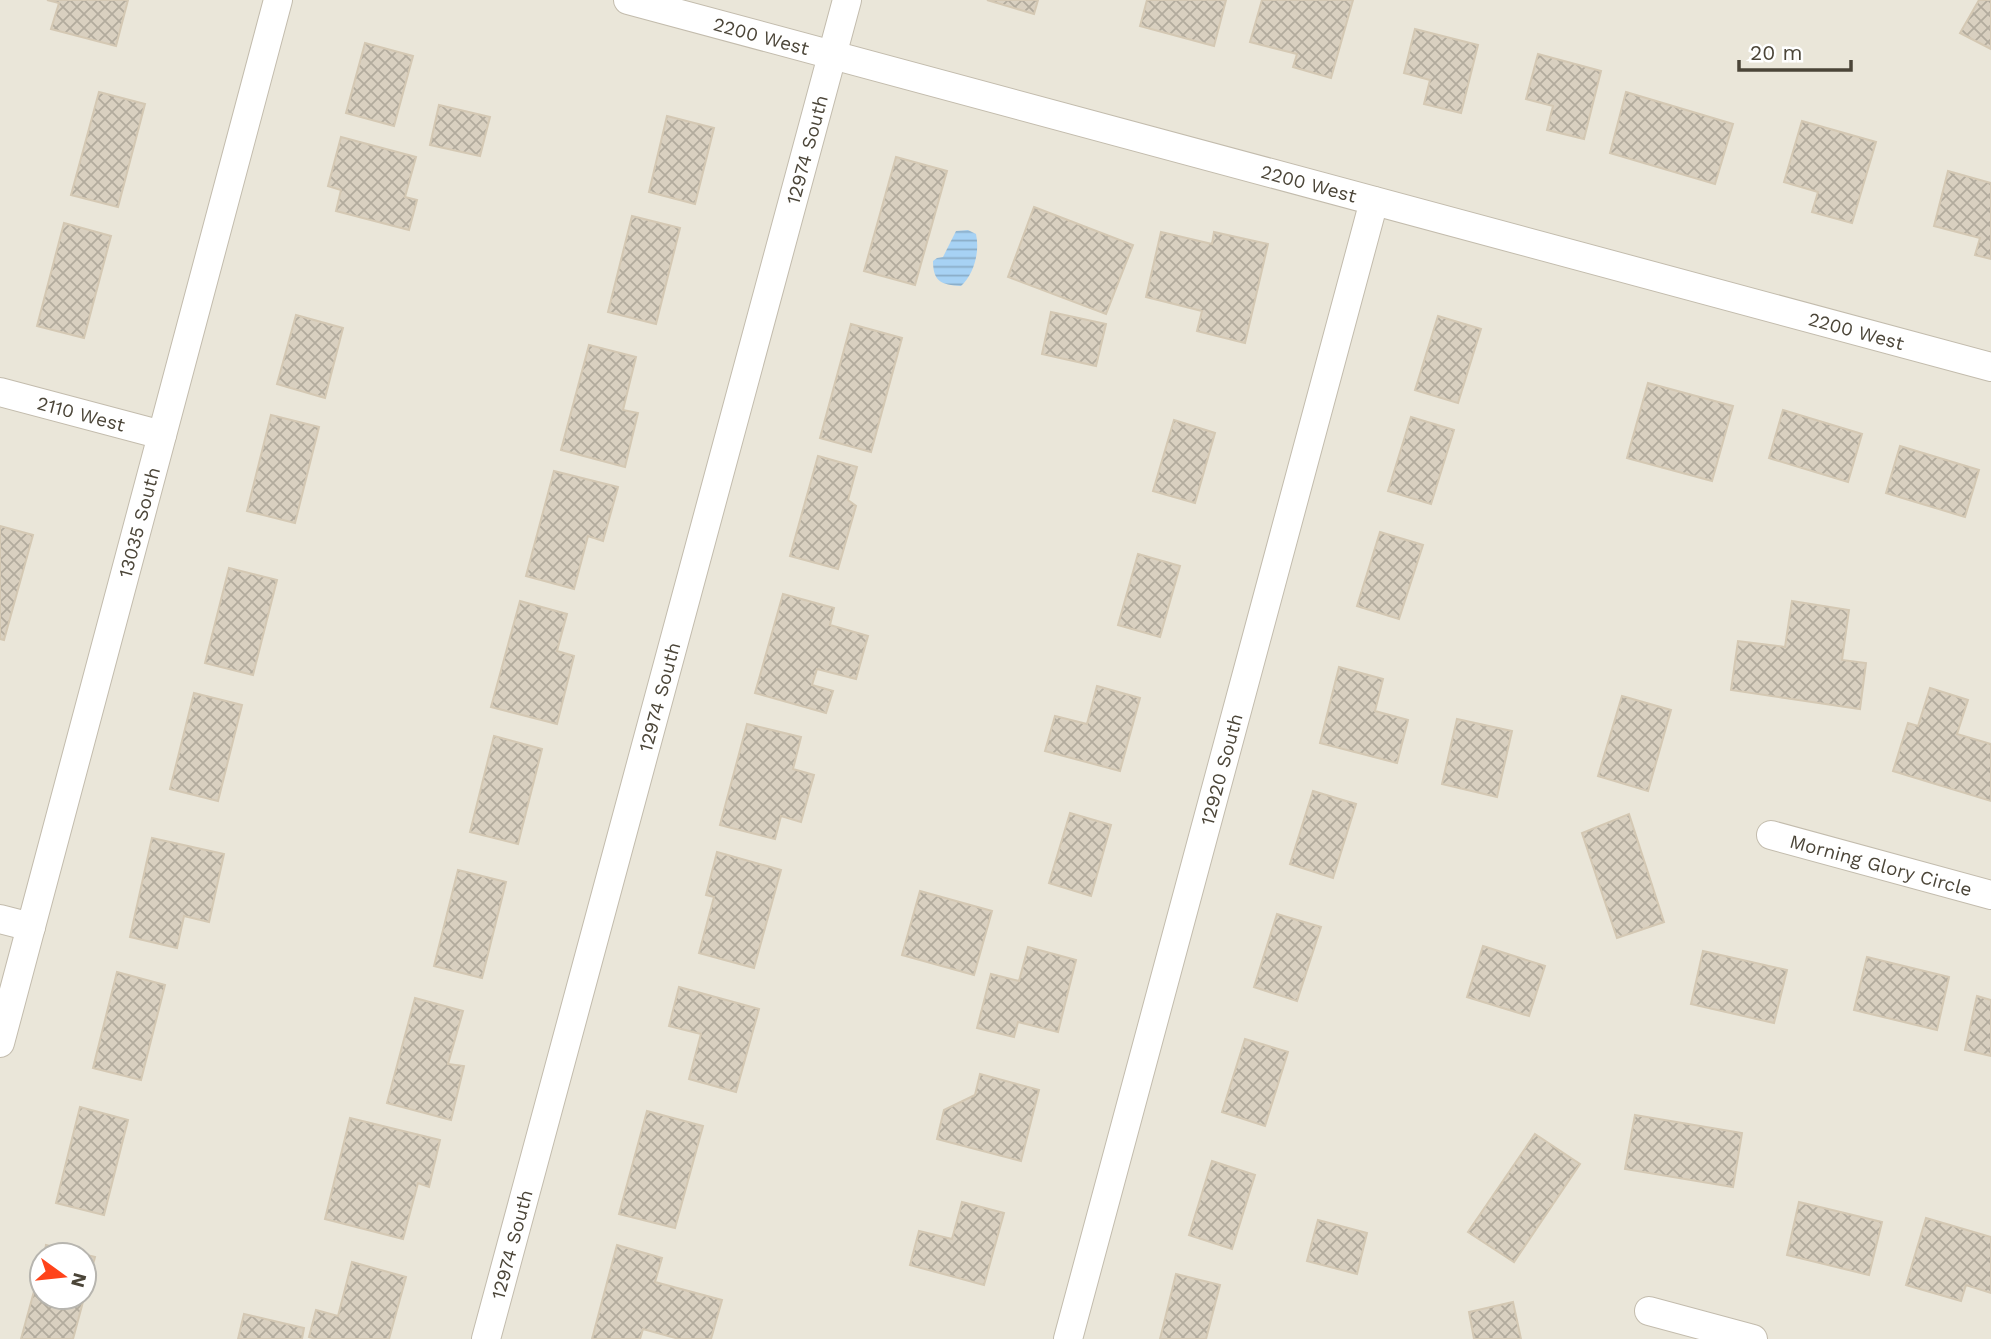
<svg xmlns="http://www.w3.org/2000/svg" width="1991" height="1339" font-family="'Work Sans',sans-serif">
	<defs>
		<pattern id="water-rules" width="6" height="5" patternUnits="userSpaceOnUse" patternTransform="scale(1.75)"><rect width="6" height="5" fill="#a7d2f4"/><path d="M0 2.5h6" fill="none" stroke="#8aacc7"/></pattern>
		<pattern id="building-cross-hatch" width="8" height="8" patternUnits="userSpaceOnUse" patternTransform="scale(1.75)"><rect width="8" height="8" fill="#d9d0c0"/><path d="M0 0l8 8M0 8l8-8" fill="none" stroke="#b2ab9d"/></pattern>
	</defs>
	<rect width="100%" height="100%" fill="#f6f3ec"/>
	<path fill="#eae6d9" fill-rule="evenodd" d="M 0,0 L 1991,0 L 1991,1339 L 0,1339 ZM 42,1255 L 84,1255 L 84,1297 L 42,1297 Z"/>
	<path fill="url(#water-rules)" d="M 968,230 L 976,234 C 980,252 974,274 961,286 C 941,285 933,281 933,261 L 937,258 L 943,257 L 956,231 Z"/>
	<g fill="url(#building-cross-hatch)" stroke="#d4c8b3" stroke-width="2">
		<polygon points="47,0 128,0 116,46 51,29 59,3"/>
		<polygon points="987,0 1038,0 1034,14"/>
		<polygon points="1147,0 1226,0 1214,46 1140,26"/>
		<polygon points="1262,0 1353,0 1331,78 1293,67 1297,54 1250,42"/>
		<polygon points="1979,0 1991,0 1991,49 1960,33"/>
		<polygon points="1415,29 1478,45 1461,113 1424,104 1430,80 1404,73"/>
		<polygon points="365,43 413,56 394,126 346,113"/>
		<polygon points="1538,54 1601,71 1584,139 1547,130 1553,106 1526,99"/>
		<polygon points="99,92 145,104 118,207 71,195"/>
		<polygon points="1626,92 1733,124 1715,184 1610,153"/>
		<polygon points="439,105 490,117 480,156 430,145"/>
		<polygon points="667,116 714,128 695,204 649,192"/>
		<polygon points="1802,121 1876,142 1852,223 1812,212 1818,192 1784,182"/>
		<polygon points="341,137 416,157 405,197 417,200 409,230 336,211 341,190 328,186"/>
		<polygon points="896,157 947,171 915,285 864,271"/>
		<polygon points="1948,171 1991,183 1991,259 1975,255 1980,238 1934,226"/>
		<polygon points="1034,207 1133,245 1106,314 1008,277"/>
		<polygon points="632,216 680,228 656,324 608,312"/>
		<polygon points="64,223 111,236 84,338 37,326"/>
		<polygon points="1161,232 1212,244 1214,232 1268,244 1245,343 1197,331 1202,311 1146,297"/>
		<polygon points="1051,312 1106,324 1096,366 1042,354"/>
		<polygon points="296,315 343,328 325,398 277,384"/>
		<polygon points="1438,316 1481,329 1458,403 1415,390"/>
		<polygon points="851,324 902,338 871,452 820,438"/>
		<polygon points="589,345 636,357 623,410 638,413 625,467 561,450"/>
		<polygon points="1648,383 1733,406 1712,481 1627,458"/>
		<polygon points="1783,410 1862,434 1848,482 1769,458"/>
		<polygon points="271,415 319,427 295,523 247,511"/>
		<polygon points="1411,417 1454,430 1431,504 1388,491"/>
		<polygon points="1174,420 1215,433 1195,503 1153,491"/>
		<polygon points="1900,446 1979,470 1965,517 1886,493"/>
		<polygon points="818,456 857,467 848,500 856,506 838,569 790,556"/>
		<polygon points="554,471 618,487 603,541 588,536 574,589 526,576"/>
		<polygon points="0,526 33,535 4,640 0,639"/>
		<polygon points="1380,532 1423,545 1399,619 1357,606"/>
		<polygon points="1138,554 1180,566 1160,637 1118,625"/>
		<polygon points="229,568 277,580 253,675 205,663"/>
		<polygon points="783,594 834,608 830,625 868,636 856,679 817,669 812,685 833,691 826,713 755,693"/>
		<polygon points="520,601 567,614 557,651 574,656 557,724 491,707"/>
		<polygon points="1792,601 1849,610 1842,660 1866,663 1860,709 1731,690 1738,641 1785,647"/>
		<polygon points="1339,667 1383,679 1375,711 1408,720 1397,763 1320,743"/>
		<polygon points="1097,686 1140,698 1120,771 1045,751 1055,716 1087,724"/>
		<polygon points="1930,688 1968,700 1957,734 1991,744 1991,801 1893,771 1908,723 1918,726"/>
		<polygon points="194,693 242,705 218,801 170,789"/>
		<polygon points="1622,696 1671,710 1648,791 1598,776"/>
		<polygon points="1457,719 1512,731 1497,797 1442,784"/>
		<polygon points="747,724 801,737 793,769 814,775 801,822 781,816 775,839 720,825"/>
		<polygon points="494,736 542,749 518,844 470,832"/>
		<polygon points="1313,791 1356,804 1333,878 1290,864"/>
		<polygon points="1070,813 1111,825 1091,896 1049,883"/>
		<polygon points="1629,814 1664,922 1617,938 1582,833"/>
		<polygon points="152,838 224,854 209,922 184,916 177,948 130,937"/>
		<polygon points="717,852 781,870 754,968 699,953 714,897 706,895"/>
		<polygon points="458,870 506,882 482,978 434,966"/>
		<polygon points="920,891 992,911 974,975 902,955"/>
		<polygon points="1277,914 1321,927 1297,1001 1254,987"/>
		<polygon points="1483,946 1545,966 1529,1016 1467,997"/>
		<polygon points="1028,947 1076,960 1058,1032 1018,1022 1014,1037 977,1028 991,974 1019,981"/>
		<polygon points="1703,951 1787,970 1774,1023 1691,1004"/>
		<polygon points="1867,957 1949,977 1937,1030 1854,1010"/>
		<polygon points="117,972 165,985 141,1080 93,1068"/>
		<polygon points="679,987 759,1009 736,1092 689,1079 701,1034 669,1026"/>
		<polygon points="1977,996 1991,1000 1991,1056 1965,1050"/>
		<polygon points="415,998 463,1011 448,1064 464,1066 451,1120 387,1103"/>
		<polygon points="1245,1039 1288,1052 1265,1126 1222,1112"/>
		<polygon points="980,1074 1039,1090 1021,1161 937,1139 944,1110 975,1095"/>
		<polygon points="80,1107 128,1120 104,1215 56,1203"/>
		<polygon points="647,1111 703,1126 675,1228 619,1214"/>
		<polygon points="1635,1115 1742,1133 1733,1187 1625,1169"/>
		<polygon points="350,1118 440,1140 429,1187 418,1183 403,1239 325,1219"/>
		<polygon points="1535,1134 1580,1164 1514,1262 1468,1232"/>
		<polygon points="1212,1161 1255,1175 1232,1249 1189,1235"/>
		<polygon points="962,1202 1004,1213 984,1285 910,1265 919,1231 952,1239"/>
		<polygon points="1799,1202 1882,1222 1869,1275 1787,1255"/>
		<polygon points="1926,1218 1991,1237 1991,1293 1966,1285 1961,1301 1906,1285"/>
		<polygon points="1318,1220 1367,1233 1357,1274 1307,1261"/>
		<polygon points="46,1245 95,1257 73,1339 21,1339 42,1262 42,1297 84,1297 84,1255 44,1255"/>
		<polygon points="617,1245 662,1258 655,1282 722,1300 711,1339 679,1339 643,1329 640,1339 592,1339"/>
		<polygon points="352,1262 406,1277 389,1339 316,1339 309,1337 316,1310 338,1316"/>
		<polygon points="1176,1274 1220,1285 1206,1339 1160,1339"/>
		<polygon points="1513,1302 1521,1339 1474,1339 1469,1312"/>
		<polygon points="244,1314 304,1328 302,1339 238,1339"/>
	</g>
	<g fill="none" stroke-linecap="round" stroke-linejoin="round">
		<defs>
			<g id="street">
				<path id="s1" d="M 628,0 L 1991,367"/>
				<path id="s2" d="M 0,392 L 162,435"/>
				<path id="s3" d="M 1771,835 L 1991,895"/>
				<polyline points="0,919 31,927"/>
				<path id="s4" d="M 0,1043 L 278,0"/>
				<polyline points="1649,1311 1753,1339"/>
				<path id="s5" d="M 486,1339 L 847,0"/>
				<path id="s6" d="M 1068,1339 L 1374,201"/>
			</g>
		</defs>
		<use href="#street" stroke="#c3bcad" stroke-width="30"/>
		<use href="#street" stroke="#fff" stroke-width="28"/>
	</g>
	<g text-anchor="middle" dominant-baseline="central" stroke-width="5" stroke-linejoin="round" paint-order="stroke">
		<g font-size="19" fill="#4b4538" stroke="#fff">
			<text stroke="none"><textPath href="#s1" startOffset="138">2200 West</textPath></text>
			<text stroke="none"><textPath href="#s5" startOffset="1232">12974 South</textPath></text>
			<text stroke="none"><textPath href="#s1" startOffset="705">2200 West</textPath></text>
			<text stroke="none"><textPath href="#s1" startOffset="1272">2200 West</textPath></text>
			<text stroke="none"><textPath href="#s2" startOffset="84">2110 West</textPath></text>
			<text stroke="none"><textPath href="#s4" startOffset="539">13035 South</textPath></text>
			<text stroke="none"><textPath href="#s5" startOffset="665">12974 South</textPath></text>
			<text stroke="none"><textPath href="#s6" startOffset="590">12920 South</textPath></text>
			<text stroke="none"><textPath href="#s3" startOffset="114">Morning Glory Circle</textPath></text>
			<text stroke="none"><textPath href="#s5" startOffset="98">12974 South</textPath></text>
		</g>
	</g>
	<g transform="translate(63 1276) rotate(105)"><circle r="33" fill="#ffffff" stroke="#b7b5af" stroke-width="2"/>
	<path d="M0-5L12 26L0 18L-12 26Z" fill="#ff431a"/>
	<text y="-10" font-size="19" font-weight="bold" text-anchor="middle" fill="#4b4538">N</text>
	</g>
	<path d="M1739 60v10h112v-10" fill="none" stroke="#4b4538" stroke-width="3.5"/>
	<text x="1750" y="60" font-size="21" fill="#4b4538" stroke="#ffffff" stroke-width="5" paint-order="stroke">20 m</text>
</svg>
